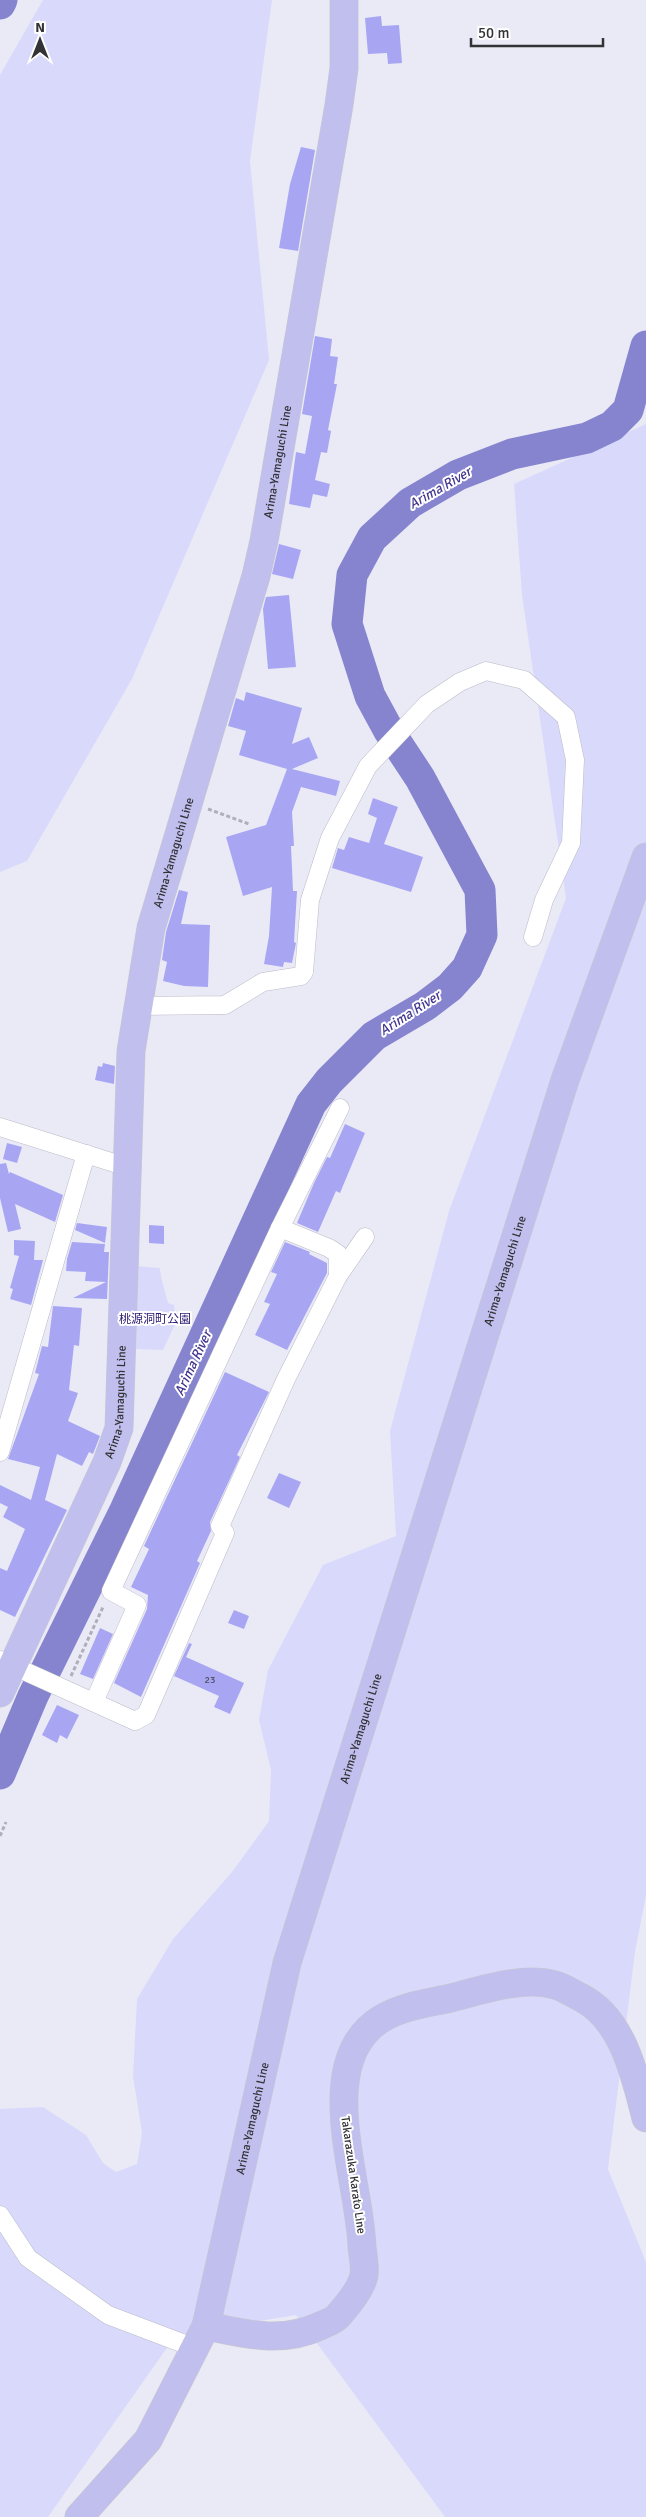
<svg xmlns="http://www.w3.org/2000/svg" width="646" height="2517" font-family="Signika,'Noto Sans JP',sans-serif">
	<rect width="100%" height="100%" fill="#eaeaf7"/>
	<g fill="#d9dafb">
		<polygon points="43,0 272,0 250,161 269,360 132,679 27,861 0,872 0,75"/>
		<polygon points="646,424 646,1895 635,1952 608,2169 646,2262 646,2517 445,2517 296,2315 176,2335 48,2517 0,2517 0,2109 43,2107 86,2135 103,2163 116,2172 137,2164 142,2133 133,2076 137,1999 173,1939 232,1872 269,1821 271,1770 259,1720 268,1670 323,1565 396,1536 390,1431 449,1211 566,898 522,595 514,484"/>
		<path d="M 135,1266 L 160,1268 C 161,1281 165,1290 168,1303 L 174,1305 L 176,1322 L 163,1350 L 135,1349 Z"/>
	</g>
	<g fill="none" stroke-linecap="round" stroke-linejoin="round">
		<g stroke="#8684ce" stroke-width="31">
			<polyline points="0,4 2,0"/>
			<polyline points="0,1774 33,1696 125,1510 311,1104 329,1081 374,1036 425,1006 450,987 467,968 482,935 480,890 420,778 389,731 370,696 347,624 352,575 372,538 410,503 458,475 512,454 587,438 612,426 628,410 646,346"/>
		</g>
	</g>
	<g fill="#a8a6f3">
		<polygon points="381,16 382,26 399,25 402,63 388,64 387,53 368,54 365,18"/>
		<polygon points="301,147 315,150 298,251 279,248 290,184"/>
		<polygon points="315,336 332,339 330,356 338,357 334,384 337,384 328,430 331,431 327,453 321,452 315,480 330,484 327,497 313,494 310,508 289,504 296,452 305,454 312,416 302,414"/>
		<polygon points="279,544 301,550 293,579 272,574"/>
		<polygon points="289,595 296,667 268,669 263,609 266,597"/>
		<polygon points="246,692 302,708 292,744 309,737 318,758 292,769 340,781 336,796 301,787 292,812 294,846 291,846 293,891 297,891 294,942 296,943 292,963 284,962 283,967 264,964 269,936 272,887 243,896 226,837 266,825 287,769 239,755 246,731 228,726 236,698 244,701"/>
		<polygon points="373,798 398,807 384,844 423,857 411,892 332,868 338,848 344,850 349,837 369,843 377,818 368,814"/>
		<polygon points="179,890 188,892 181,924 210,925 208,987 184,986 163,981 167,962 162,960 166,932"/>
		<polygon points="103,1063 115,1066 114,1084 95,1080 98,1066 102,1067"/>
		<polygon points="345,1124 365,1133 340,1193 336,1191 318,1232 297,1223 314,1183 327,1157 330,1158"/>
		<polygon points="7,1143 22,1147 17,1163 3,1159"/>
		<polygon points="6,1163 9,1174 10,1172 63,1195 55,1222 15,1204 21,1229 8,1232 0,1198 0,1164"/>
		<polygon points="77,1223 107,1227 105,1243 75,1230"/>
		<polygon points="149,1225 164,1226 164,1244 149,1243"/>
		<polygon points="14,1240 35,1241 34,1260 43,1260 31,1305 10,1299 13,1289 10,1288 19,1256 14,1255"/>
		<polygon points="72,1242 105,1244 104,1252 109,1252 107,1299 73,1298 106,1282 85,1281 86,1272 66,1271 67,1259"/>
		<polygon points="285,1242 310,1252 309,1254 327,1263 327,1273 287,1350 255,1335 270,1304 264,1302 277,1274 271,1272"/>
		<polygon points="53,1306 82,1308 79,1346 74,1345 69,1390 78,1393 68,1421 100,1436 93,1454 89,1452 82,1466 57,1454 45,1500 67,1510 15,1617 0,1610 0,1568 7,1571 25,1529 3,1517 8,1507 0,1503 0,1485 31,1500 40,1467 8,1459 39,1374 35,1373 42,1346 48,1347"/>
		<polygon points="225,1372 269,1392 237,1455 240,1457 210,1522 211,1531 197,1561 200,1563 141,1697 114,1683 147,1609 148,1595 131,1587 149,1549 144,1546"/>
		<polygon points="279,1473 301,1482 289,1508 267,1498"/>
		<polygon points="234,1610 249,1616 244,1629 228,1623"/>
		<polygon points="100,1628 113,1634 93,1679 80,1674"/>
		<polygon points="189,1643 192,1644 186,1657 244,1683 230,1714 214,1707 219,1696 174,1676"/>
		<polygon points="57,1705 79,1715 67,1739 60,1735 57,1743 42,1735"/>
	</g>
	<g fill="none" stroke-linecap="round" stroke-linejoin="round">
		<defs>
			<g id="street">
				<polyline points="138,1006 225,1005 263,982 301,976 304,972 310,900 330,838 368,766 427,704 460,682 486,671 524,680 566,717 575,760 571,843 544,900 533,937"/>
				<polyline points="0,1127 127,1167"/>
				<polyline points="280,1228 329,1248 338,1254 338,1276"/>
				<polyline points="0,1452 86,1154"/>
				<polyline points="0,1660 135,1721 146,1715 225,1533 220,1526 286,1379 338,1276 365,1237"/>
				<polyline points="94,1702 137,1605 111,1591 280,1228 340,1108"/>
				<polyline points="0,2215 28,2258 108,2315 195,2348"/>
			</g>
			<g id="primary">
				<path id="s1" d="M 0,1693 L 107,1462 L 119,1428 L 131,1051 L 151,928 L 256,576 L 264,541 L 339,105 L 344,68 L 344,0"/>
				<path d="M 206,2326 C 246,2334 281,2344 320,2326 C 326,2323 334,2321 338,2316 C 346,2307 359,2291 363,2279 C 366,2271 363,2256 362,2247 C 360,2180 312,2062 381,2019 C 402,2006 428,2003 451,1998 C 482,1990 522,1976 555,1985 C 563,1987 572,1993 580,1997 C 623,2018 635,2076 646,2118"/>
				<path id="s2" d="M 79,2517 L 148,2440 L 206,2326 L 287,1963 L 565,1080 L 646,857"/>
			</g>
		</defs>
		<use href="#street" stroke="#bbbbc8" stroke-width="19"/>
		<use href="#primary" stroke="#cacacb" stroke-width="29"/>
		<g stroke="#afafba" stroke-width="3" stroke-dasharray="4 2.5" stroke-linecap="butt">
			<polyline points="208,809 249,824"/>
			<polyline points="71,1676 103,1607"/>
			<polyline points="0,1836 6,1822"/>
		</g>
		<use href="#street" stroke="#fff" stroke-width="18"/>
		<use href="#primary" stroke="#c1bfed" stroke-width="28"/>
	</g>
	<g text-anchor="middle" dominant-baseline="central" stroke-width="4" stroke-linejoin="round" paint-order="stroke">
		<g font-size="10" fill="#504f66">
			<text x="210" y="1680">23</text>
		</g>
		<g font-size="12" fill="#323237" stroke="#fff">
			<text stroke="none"><textPath href="#s1" startOffset="1276">Arima-Yamaguchi Line</textPath></text>
			<text stroke="none"><textPath href="#s1" startOffset="871">Arima-Yamaguchi Line</textPath></text>
			<text stroke="none"><textPath href="#s2" startOffset="1329">Arima-Yamaguchi Line</textPath></text>
			<text stroke="none"><textPath href="#s1" startOffset="316">Arima-Yamaguchi Line</textPath></text>
			<text stroke="none"><textPath href="#s2" startOffset="849">Arima-Yamaguchi Line</textPath></text>
			<text stroke="none"><textPath href="#s2" startOffset="444">Arima-Yamaguchi Line</textPath></text>
			<text transform="translate(353 2175) rotate(82)">Takarazuka Karato Line</text>
		</g>
		<g font-size="12" fill="#2c1a71" stroke="#fff">
			<text x="155" y="1319">桃源洞町公園</text>
		</g>
		<g font-size="14" font-style="italic" fill="#43378f" stroke="#fff">
			<text transform="translate(440 488) rotate(-30)">Arima River</text>
			<text transform="translate(410 1013) rotate(-33)">Arima River</text>
			<text transform="translate(193 1363) rotate(-65)">Arima River</text>
		</g>
	</g>
	<g transform="translate(40 40)" stroke="#ffffff" stroke-width="4" paint-order="stroke">
	<path d="M0-4L9 19L0 12L-9 19Z" fill="#323237"/>
	<text y="-8" font-size="14" font-weight="bold" text-anchor="middle" fill="#323237">N</text>
	</g>
	<path d="M471 38v8h132v-8" fill="none" stroke="#323237" stroke-width="2.5"/>
	<text x="478" y="38" font-size="15" fill="#323237" stroke="#ffffff" stroke-width="4" paint-order="stroke">50 m</text>
</svg>
